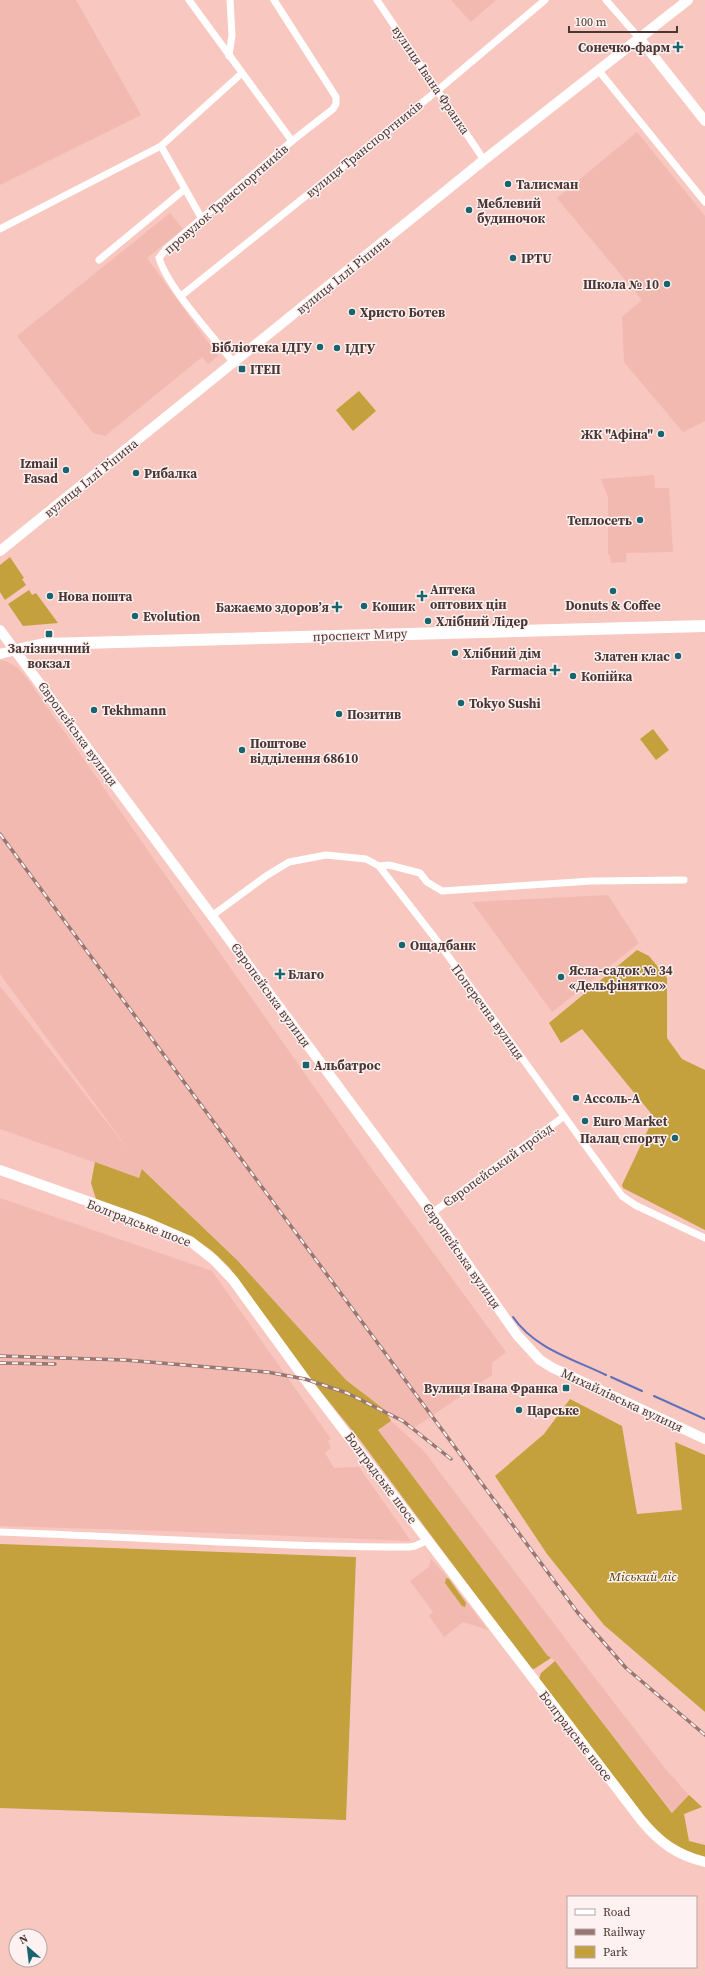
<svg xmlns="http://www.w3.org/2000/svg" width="705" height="1976" font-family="'Source Serif 4',serif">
	<rect width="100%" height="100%" fill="#f8c7bf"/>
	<g fill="#f2b9b0">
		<polygon points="0,0 76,0 141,115 0,185"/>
		<polygon points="451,0 496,0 471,22"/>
		<polygon points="637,132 705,216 705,421 683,432 624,362 622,317 642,300 557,198"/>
		<polygon points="170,213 183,229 147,258 218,356 208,364 202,357 105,436 93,433 17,336"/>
		<polygon points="654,475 655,488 669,488 673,552 626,553 626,562 611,563 610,555 608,555 608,497 601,479"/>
		<polygon points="0,660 6,661 18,668 26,677 369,1165 506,1352 492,1363 492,1375 411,1430 346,1380 237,1260 143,1169 139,1178 0,1129 0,986 131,1153 0,974"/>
		<polygon points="608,895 639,943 552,1012 472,902"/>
		<polygon points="0,1198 212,1271 331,1439 328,1441 331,1448 325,1453 334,1468 359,1467 411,1541 165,1531 0,1526"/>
		<polygon points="391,1421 423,1450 595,1678 668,1772 689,1795 673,1813 554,1660 547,1655 378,1430"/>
		<polygon points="431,1559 449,1579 488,1630 463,1622 444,1637 429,1616 433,1612 410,1581 429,1567"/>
	</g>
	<g fill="#c4a13d">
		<polygon points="359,391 376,411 353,431 336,410"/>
		<polygon points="10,557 24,578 22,579 26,585 5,600 0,592 0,565"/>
		<polygon points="29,590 32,595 36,593 58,623 23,626 8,604"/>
		<polygon points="653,729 669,750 656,760 640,739"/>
		<polygon points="637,950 649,956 667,978 667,1038 682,1059 705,1070 705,1230 623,1188 622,1185 654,1117 582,1029 561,1043 549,1023"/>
		<polygon points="95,1162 139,1178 142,1169 237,1260 346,1380 385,1410 391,1421 378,1430 547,1655 551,1658 534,1669 530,1668 360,1440 313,1382 229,1267 211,1250 192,1237 96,1199 91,1183"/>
		<polygon points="570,1399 622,1426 637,1514 682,1510 675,1442 705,1455 705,1712 604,1625 547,1554 495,1476 544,1434"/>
		<polygon points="0,1544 356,1557 346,1820 0,1808"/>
		<polygon points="446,1578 449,1579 466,1603 465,1607 462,1606 445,1583"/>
		<polygon points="555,1661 672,1813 689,1795 702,1807 684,1814 689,1841 705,1845 705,1859 662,1840 539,1679 541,1673"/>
	</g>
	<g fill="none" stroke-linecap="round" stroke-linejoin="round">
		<g stroke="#5e6fbc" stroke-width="2">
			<path d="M 513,1317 C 534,1348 573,1359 606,1375"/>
			<polyline points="611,1377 642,1391"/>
			<polyline points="654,1396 705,1419"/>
		</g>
		<g stroke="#fff" stroke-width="7">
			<polyline points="189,0 292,141"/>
			<polyline points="377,0 484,160"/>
			<polyline points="606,0 640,39"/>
			<polyline points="229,56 232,35 230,0"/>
			<polyline points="599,71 705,202"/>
			<polyline points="161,146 202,219"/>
			<polyline points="0,229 161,146 241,74"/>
			<polyline points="99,260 185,189"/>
			<polyline points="181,296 438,90 545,0"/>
			<path d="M 234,363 C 213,336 168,288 159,258 L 166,249 L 292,141 L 333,109 L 336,104 L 336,97 L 274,0"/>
			<polyline points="379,866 389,865 420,873 427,882 442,891 592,881 684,880"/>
			<polyline points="213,915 266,876 289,862 326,855 366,859 379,866 438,942 622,1196 635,1205 705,1238"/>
			<polyline points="432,1213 563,1117"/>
			<path d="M 0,1532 C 136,1537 272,1547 409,1547 L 415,1546 L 428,1540"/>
		</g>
		<g stroke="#fff" stroke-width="10">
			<polyline points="640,39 705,121"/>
			<polyline points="0,551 484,160 688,0"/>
			<polyline points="0,630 432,1213 517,1335 540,1360 553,1368 705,1439"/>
			<polyline points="0,654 16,650"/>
			<path d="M 0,1170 L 146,1222 L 190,1241 L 214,1260 L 233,1280 L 310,1386 L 641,1820 C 660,1843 677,1855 705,1862"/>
		</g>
		<polyline stroke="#fff" stroke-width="12" points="16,650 44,644 705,626"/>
		<defs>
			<g id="rail">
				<polyline points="0,834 578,1613 626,1668 705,1735"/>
				<polyline points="0,1356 125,1360 267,1372 305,1379 347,1393 403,1421 451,1459"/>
				<polyline points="0,1363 55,1364"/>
			</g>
		</defs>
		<use href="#rail" stroke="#987772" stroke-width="3.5"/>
		<use href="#rail" stroke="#fdf2f1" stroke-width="2" stroke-dasharray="6" stroke-linecap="butt"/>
	</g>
	<g fill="#19646f" stroke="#fdf2f1" stroke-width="1.5">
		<path d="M676 41h4v4h4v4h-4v4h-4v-4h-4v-4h4z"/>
		<circle cx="508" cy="184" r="4"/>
		<circle cx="469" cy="210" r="4"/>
		<circle cx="513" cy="258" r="4"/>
		<circle cx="667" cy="284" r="4"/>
		<circle cx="352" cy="312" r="4"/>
		<circle cx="320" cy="347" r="4"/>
		<circle cx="337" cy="348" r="4"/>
		<rect x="238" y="365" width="8" height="8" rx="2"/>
		<circle cx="661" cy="434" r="4"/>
		<circle cx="66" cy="470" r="4"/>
		<circle cx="136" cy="473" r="4"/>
		<circle cx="640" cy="520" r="4"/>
		<circle cx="613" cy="591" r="4"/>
		<circle cx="50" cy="596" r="4"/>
		<path d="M420 590h4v4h4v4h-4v4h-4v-4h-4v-4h4z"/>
		<circle cx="364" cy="606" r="4"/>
		<path d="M335 601h4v4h4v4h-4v4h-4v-4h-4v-4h4z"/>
		<circle cx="135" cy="616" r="4"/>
		<circle cx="428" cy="621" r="4"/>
		<rect x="45" y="630" width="8" height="8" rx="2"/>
		<circle cx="455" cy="653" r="4"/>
		<circle cx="678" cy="656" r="4"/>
		<path d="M553 664h4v4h4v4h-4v4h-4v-4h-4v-4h4z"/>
		<circle cx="573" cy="676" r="4"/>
		<circle cx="461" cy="703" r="4"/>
		<circle cx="94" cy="710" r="4"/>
		<circle cx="339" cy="714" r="4"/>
		<circle cx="242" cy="750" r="4"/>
		<circle cx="402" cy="945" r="4"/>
		<path d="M278 968h4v4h4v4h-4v4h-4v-4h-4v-4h4z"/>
		<circle cx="561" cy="977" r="4"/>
		<rect x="302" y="1061" width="8" height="8" rx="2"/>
		<circle cx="576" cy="1098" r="4"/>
		<circle cx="585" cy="1121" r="4"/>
		<circle cx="675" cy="1138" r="4"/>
		<rect x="562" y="1384" width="8" height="8" rx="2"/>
		<circle cx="519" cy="1410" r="4"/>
	</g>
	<g text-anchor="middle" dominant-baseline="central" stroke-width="3" stroke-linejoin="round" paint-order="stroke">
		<g font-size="13" font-weight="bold" fill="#4a3633" stroke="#fdf2f1" text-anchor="start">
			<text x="670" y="47" text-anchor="end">Сонечко-фарм</text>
			<text x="516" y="184">Талисман</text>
			<text x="477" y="203">Меблевий<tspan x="477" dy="15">будиночок</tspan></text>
			<text x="521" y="258">IPTU</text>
			<text x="659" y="284" text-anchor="end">Школа № 10</text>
			<text x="360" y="312">Христо Ботев</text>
			<text x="312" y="347" text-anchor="end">Бібліотека ІДГУ</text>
			<text x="345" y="348">ІДГУ</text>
			<text x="250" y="369">ІТЕП</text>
			<text x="653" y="434" text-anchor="end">ЖК "Афіна"</text>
			<text x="58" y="463" text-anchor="end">Izmail<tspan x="58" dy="15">Fasad</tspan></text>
			<text x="144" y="473">Рибалка</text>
			<text x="632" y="520" text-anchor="end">Теплосеть</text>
			<text x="430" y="589">Аптека<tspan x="430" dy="15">оптових цін</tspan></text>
			<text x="58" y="596">Нова пошта</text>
			<text x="613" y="605" text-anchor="middle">Donuts &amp; Coffee</text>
			<text x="372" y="606">Кошик</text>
			<text x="329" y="607" text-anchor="end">Бажаємо здоровʼя</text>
			<text x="143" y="616">Evolution</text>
			<text x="436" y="621">Хлібний Лідер</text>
			<text x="49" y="648" text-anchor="middle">Залізничний<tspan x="49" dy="15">вокзал</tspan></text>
			<text x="463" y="653">Хлібний дім</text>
			<text x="670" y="656" text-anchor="end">Златен клас</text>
			<text x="547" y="670" text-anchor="end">Farmacia</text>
			<text x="581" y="676">Копійка</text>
			<text x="469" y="703">Tokyo Sushi</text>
			<text x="102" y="710">Tekhmann</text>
			<text x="347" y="714">Позитив</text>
			<text x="250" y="743">Поштове<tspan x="250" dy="15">відділення 68610</tspan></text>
			<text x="410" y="945">Ощадбанк</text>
			<text x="569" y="970">Ясла-садок № 34<tspan x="569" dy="15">«Дельфінятко»</tspan></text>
			<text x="288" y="974">Благо</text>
			<text x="314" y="1065">Альбатрос</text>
			<text x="584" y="1098">Ассоль-А</text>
			<text x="593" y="1121">Euro Market</text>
			<text x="667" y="1138" text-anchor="end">Палац спорту</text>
			<text x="558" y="1388" text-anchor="end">Вулиця Івана Франка</text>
			<text x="527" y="1410">Царське</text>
		</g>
		<g font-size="13" fill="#4a3633" stroke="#fdf2f1">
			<text transform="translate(431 80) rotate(56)">вулиця Івана Франка</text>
			<text transform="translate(364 149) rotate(-39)">вулиця Транспортників</text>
			<text transform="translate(226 199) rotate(-41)">провулок Транспортників</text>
			<text transform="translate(343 275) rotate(-39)">вулиця Іллі Ріпина</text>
			<text transform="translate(91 478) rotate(-39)">вулиця Іллі Ріпина</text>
			<text transform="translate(360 635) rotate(-2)">проспект Миру</text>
			<text transform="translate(78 734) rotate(54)">Європейська вулиця</text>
			<text transform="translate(271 995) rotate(54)">Європейська вулиця</text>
			<text transform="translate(488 1012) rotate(54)">Поперечна вулиця</text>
			<text transform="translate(498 1165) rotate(-36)">Європейський проїзд</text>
			<text transform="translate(139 1223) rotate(21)">Болградське шосе</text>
			<text transform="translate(462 1256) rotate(55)">Європейська вулиця</text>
			<text transform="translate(622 1400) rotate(25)">Михайлівська вулиця</text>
			<text transform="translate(381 1478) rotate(53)">Болградське шосе</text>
			<text transform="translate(576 1736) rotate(52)">Болградське шосе</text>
		</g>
		<g font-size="13" font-style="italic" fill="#544000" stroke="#fdf2f1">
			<text x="643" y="1576">Міський ліс</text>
		</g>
	</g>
	<rect x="567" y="1896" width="130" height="72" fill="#fdf2f1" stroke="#b5a7a5"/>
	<rect x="575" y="1909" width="20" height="6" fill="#ffffff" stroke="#b5a7a5"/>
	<text x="603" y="1916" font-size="12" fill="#4a3633">Road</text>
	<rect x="575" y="1929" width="20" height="6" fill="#987772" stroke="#b5a7a5"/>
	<text x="603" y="1936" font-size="12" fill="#4a3633">Railway</text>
	<rect x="575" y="1946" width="20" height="12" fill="#c4a13d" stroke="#b5a7a5"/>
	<text x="603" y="1956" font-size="12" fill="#4a3633">Park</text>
	<g transform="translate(28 1948) rotate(332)"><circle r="19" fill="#fdf2f1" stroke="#b5a7a5"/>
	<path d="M0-3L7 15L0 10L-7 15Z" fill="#19646f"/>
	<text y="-6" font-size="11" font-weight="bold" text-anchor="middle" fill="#4a3633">N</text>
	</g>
	<path d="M569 26v6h108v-6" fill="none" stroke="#4a3633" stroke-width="2"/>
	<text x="575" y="26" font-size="12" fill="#4a3633" stroke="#fdf2f1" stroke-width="3" paint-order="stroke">100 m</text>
</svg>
